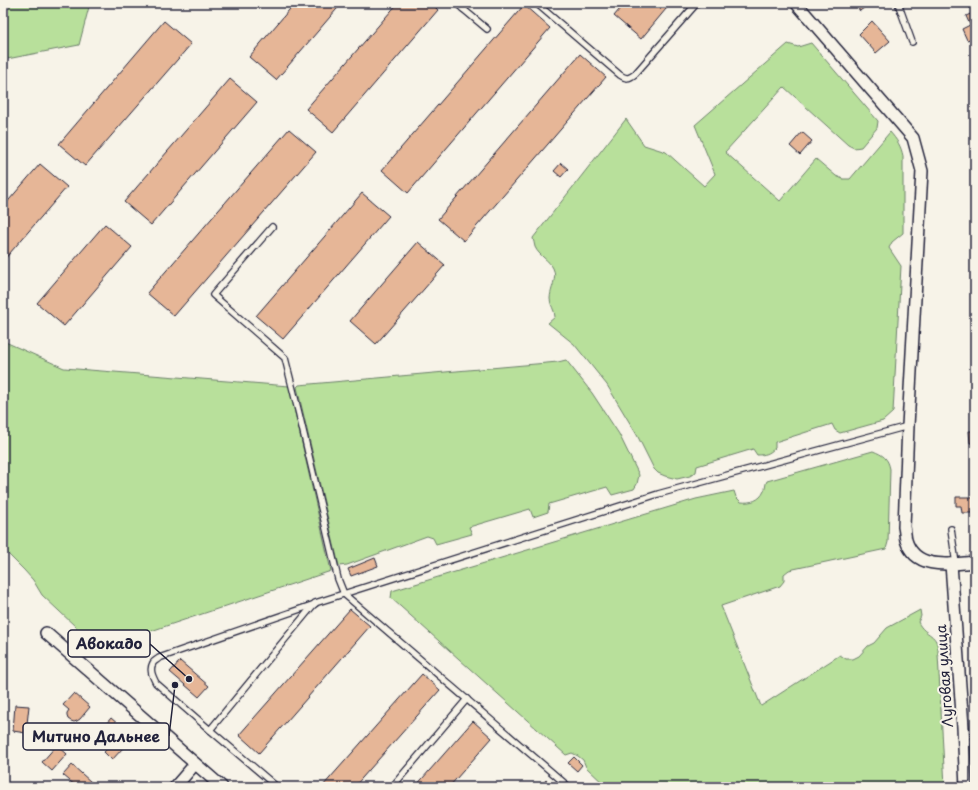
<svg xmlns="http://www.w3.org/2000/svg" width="978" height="790" font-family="'Playpen Sans',sans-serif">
	<rect width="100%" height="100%" fill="#f7f3e8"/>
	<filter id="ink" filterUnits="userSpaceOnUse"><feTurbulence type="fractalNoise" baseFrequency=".025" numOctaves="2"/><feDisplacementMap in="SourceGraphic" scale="8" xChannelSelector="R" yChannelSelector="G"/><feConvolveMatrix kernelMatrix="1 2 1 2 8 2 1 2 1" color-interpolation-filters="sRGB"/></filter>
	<g filter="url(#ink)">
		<g fill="#b8e09b" stroke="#6d816b">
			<polygon points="3,3 90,3 79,45 7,59 3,61"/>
			<path d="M 811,43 L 878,121 L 877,128 L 861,147 L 854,148 L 848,145 L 784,87 L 725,152 L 780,201 L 816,159 L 836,176 L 843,179 L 850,179 L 890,132 C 897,140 901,146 903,156 L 903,233 L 892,242 L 889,248 L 901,266 L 893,412 L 883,421 L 840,433 L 835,430 L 832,424 L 775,442 L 775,448 C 769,454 765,455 757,455 L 753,449 L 697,466 L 696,472 L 690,476 L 677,479 L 665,476 L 658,473 L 654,469 L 637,435 L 607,385 L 574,344 L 548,323 L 555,317 C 555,310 550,305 550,299 C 550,289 558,278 553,268 C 549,260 539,256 535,247 C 534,244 534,241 533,238 L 626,119 L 644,145 L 666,152 L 704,186 L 715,174 L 695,125 L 788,44 L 798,47 Z"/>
			<polygon points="3,341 64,368 289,386 331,571 106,646 92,642 42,595 33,580 24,570 3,549"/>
			<polygon points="566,360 592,393 619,434 639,475 637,484 634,489 612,495 607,487 549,504 548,512 533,517 530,509 469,527 472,534 436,544 433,538 427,536 347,565 339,566 297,387 299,385 558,362"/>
			<path d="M 873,451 C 883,455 888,458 890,469 L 888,542 L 886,549 L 789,570 L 784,574 L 784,581 L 780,586 L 721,606 L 761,706 L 840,655 L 846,659 L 853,659 L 859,656 L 868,646 L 874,643 L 887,628 L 920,610 L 921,616 L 918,622 C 925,637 939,632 938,654 L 945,787 L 607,787 L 586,767 L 583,760 L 578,756 L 572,753 L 566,755 L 391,598 L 392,591 L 696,499 L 734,491 L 736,497 L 741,502 C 750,503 760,501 764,491 C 766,488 765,484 767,481 Z"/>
		</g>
		<g fill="#e6b697" stroke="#22223b">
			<polygon points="295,3 342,3 276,80 249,57"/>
			<polygon points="398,3 431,3 438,10 333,132 306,109"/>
			<polygon points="625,3 671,3 641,39 614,16"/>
			<polygon points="854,3 870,3 860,11"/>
			<polygon points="524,5 550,28 408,193 382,170"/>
			<polygon points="975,12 975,37 967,40 962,29 970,25 966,16"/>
			<polygon points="164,21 191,44 85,166 59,144"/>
			<polygon points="872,21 890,41 876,53 859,34"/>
			<polygon points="580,54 606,77 464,241 438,219"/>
			<polygon points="230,79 257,102 151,225 124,202"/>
			<polygon points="289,129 316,152 174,316 147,293"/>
			<polygon points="802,132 812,141 800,155 790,146"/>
			<polygon points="561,163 568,169 561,177 554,171"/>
			<polygon points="40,164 67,187 3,261 3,207"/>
			<polygon points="362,193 389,216 283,339 256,316"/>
			<polygon points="105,224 132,247 64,326 37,303"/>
			<polygon points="418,242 445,265 376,344 350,321"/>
			<polygon points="969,431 975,431 975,443 970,443"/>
			<polygon points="956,497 975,497 975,513 962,513 961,506 956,506"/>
			<polygon points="375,558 378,566 351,576 348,569"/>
			<polygon points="350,609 370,626 259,753 239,735"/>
			<polygon points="180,661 209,686 199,697 170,672"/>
			<polygon points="422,674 440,690 354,787 322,787"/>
			<polygon points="74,693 90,707 80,719 77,721 74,722 71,721 68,719 67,716 67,713 69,710 63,705"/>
			<polygon points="15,705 29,706 26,733 13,731"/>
			<polygon points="111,718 133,737 112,760 104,752 107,749 94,738"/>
			<polygon points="473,721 492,738 449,787 415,787"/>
			<polygon points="57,745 67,754 52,771 42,762"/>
			<polygon points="574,757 582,765 577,771 568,763"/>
			<polygon points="72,765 91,782 86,787 77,787 63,775"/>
			<polygon points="546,780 554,787 540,787"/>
		</g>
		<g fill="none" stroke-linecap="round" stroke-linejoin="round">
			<defs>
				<g id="lane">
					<polyline points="456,3 487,29"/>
					<path d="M 536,3 L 620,75 C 626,79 629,79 635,74 L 697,3"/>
					<polyline points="898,3 912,42"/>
					<polyline points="463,9 468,3"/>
					<polyline points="272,227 213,295 285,358 299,414 338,579 344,594 569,787"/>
					<polyline points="951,529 956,564"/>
					<path d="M 210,730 L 156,683 C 153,677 149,670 153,663 C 154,661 157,660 159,658 L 315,604"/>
					<polyline points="277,787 210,730 315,603 658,494 908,426"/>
					<polyline points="392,787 467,699"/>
				</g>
				<g id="street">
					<path d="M 796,3 L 913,138 L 922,171 L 908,426 L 904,527 C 905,531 905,536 906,540 C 915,571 951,564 975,562"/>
					<polyline points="951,564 963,727 966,787"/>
					<polyline points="46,633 222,787"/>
					<polyline points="175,787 195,764"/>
				</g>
			</defs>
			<use href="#lane" stroke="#22223b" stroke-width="8"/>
			<use href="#street" stroke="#22223b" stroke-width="14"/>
			<use href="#lane" stroke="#f7f3e8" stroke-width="5.5"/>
			<use href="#street" stroke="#f7f3e8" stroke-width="11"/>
		</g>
	</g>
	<g text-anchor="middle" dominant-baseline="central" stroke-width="4" stroke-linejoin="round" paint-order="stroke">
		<g font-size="14" fill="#22223b" stroke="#f7f3e8">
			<text transform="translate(944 676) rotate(-94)">Луговая улица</text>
		</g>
	</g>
	<path fill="none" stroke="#22223b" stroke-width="1.5" d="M189 679L150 644M175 685L169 736"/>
	<g fill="#22223b" stroke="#f7f3e8" stroke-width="1.5">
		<circle cx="189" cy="679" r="4"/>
		<circle cx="175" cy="685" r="4"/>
	</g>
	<g fill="#f7f3e8" stroke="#22223b" stroke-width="1.5">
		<rect x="68" y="630" width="82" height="27" rx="4"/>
		<rect x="23" y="723" width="146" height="27" rx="4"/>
	</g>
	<g font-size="15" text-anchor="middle" font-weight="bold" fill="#22223b">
		<text x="109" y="649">Авокадо</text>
		<text x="96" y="742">Митино Дальнее</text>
	</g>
	<rect width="978" height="790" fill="none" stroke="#f7f3e8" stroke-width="16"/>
	<rect x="8" y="8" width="962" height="774" fill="none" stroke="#22223b" stroke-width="1.5" filter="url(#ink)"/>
</svg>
